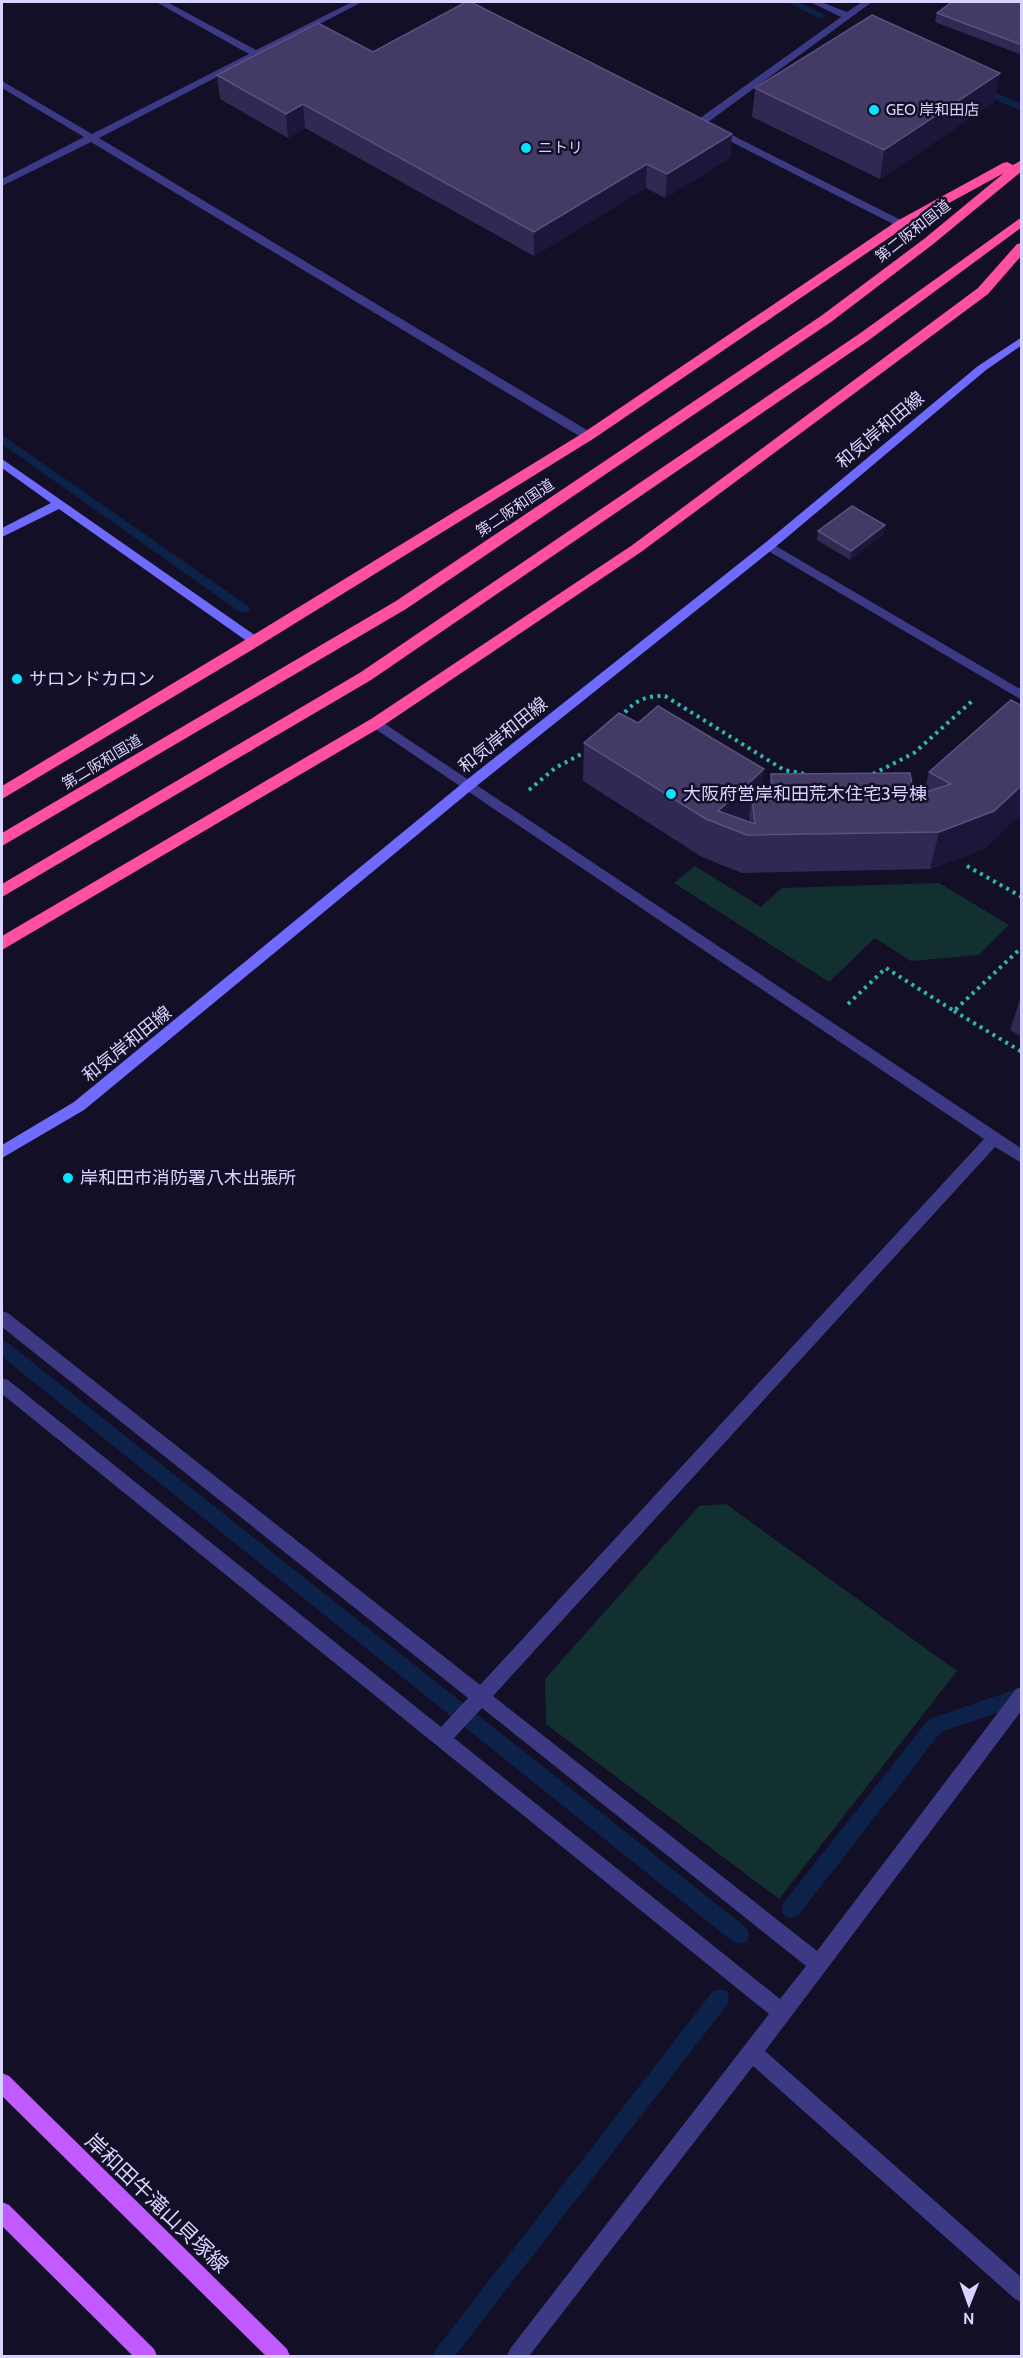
<svg xmlns="http://www.w3.org/2000/svg" width="1023" height="2358" font-family="Cabin,'Noto Sans JP',sans-serif">
	<rect width="100%" height="100%" fill="#130f26"/>
	<g fill="#12302f">
		<polygon points="695,866 761,907 782,888 939,883 1009,925 979,955 911,961 875,938 829,982 674,883"/>
		<polygon points="726,1504 957,1671 779,1899 546,1724 545,1679 699,1506"/>
	</g>
	<g fill="none" stroke-linecap="round" stroke-linejoin="round">
		<g fill="#0c2248" fill-rule="evenodd">
			<polygon points="787,2 798,2 827,16 819,18"/>
			<polygon points="976,87 982,87 1022,104 1022,111 976,91"/>
			<polygon points="2,435 248,606 250,609 248,612 240,612 2,444"/>
			<polygon points="2,1341 8,1343 747,1928 749,1935 747,1942 740,1944 733,1942 2,1357"/>
			<polygon points="1022,1687 1022,1704 941,1732 798,1916 791,1918 784,1916 782,1909 784,1902 929,1719"/>
			<polygon points="720,1989 727,1991 729,1998 727,2005 455,2356 433,2356 436,2349 713,1991"/>
		</g>
		<g stroke="#2fb8b0" stroke-width="4" stroke-dasharray="3 4.5" stroke-linecap="butt">
			<path d="M 620,718 C 633,702 644,695 665,696 L 784,770 L 806,774"/>
			<polyline points="873,774 914,753 972,701"/>
			<polyline points="529,790 555,768 587,751"/>
			<polyline points="967,866 1022,897"/>
			<polyline points="848,1004 886,968 954,1011 1022,947"/>
			<polyline points="954,1011 1022,1052"/>
		</g>
		<g fill="#3d3a85" fill-rule="evenodd">
			<polygon points="156,2 167,2 256,50 352,2 362,2 99,138 592,433 592,439 584,439 91,142 2,186 2,179 84,137 2,88 2,81 92,134 249,54"/>
			<polygon points="810,2 821,2 847,12 862,2 872,2 704,125 696,125 696,121 841,17"/>
			<polygon points="714,126 905,222 906,224 897,226 710,131 709,129"/>
			<polygon points="769,542 1022,690 1022,700 765,549 765,543"/>
			<path d="M 376,718 L 1022,1149 L 1022,1163 L 995,1147 L 493,1696 L 817,1951 L 1016,1689 L 1022,1687 L 1022,1710 L 765,2051 L 1022,2278 L 1022,2302 L 1015,2299 L 753,2066 L 529,2356 L 507,2356 L 510,2349 L 769,2014 L 2,1394 L 2,1378 L 8,1380 L 441,1727 L 468,1698 L 2,1327 L 2,1311 L 8,1313 L 480,1685 L 984,1139 L 371,726 L 370,723 ZM 482,1708 L 806,1966 L 780,1999 L 454,1738 Z"/>
		</g>
		<g fill="#6f6bff" fill-rule="evenodd">
			<polygon points="1022,337 1022,345 986,370 773,549 474,788 84,1110 2,1158 2,1145 74,1102 464,782 765,543 978,366"/>
			<polygon points="2,459 259,638 261,641 259,644 251,644 59,509 2,537 2,528 51,503 2,468"/>
		</g>
		<g fill="#c25bff" fill-rule="evenodd">
			<polygon points="2,2073 9,2076 287,2349 290,2356 266,2356 2,2096"/>
			<polygon points="2,2202 9,2205 154,2349 157,2356 133,2356 2,2226"/>
		</g>
		<g fill="#ff4fa3" fill-rule="evenodd">
			<polygon points="1022,160 1022,171 932,245 831,322 406,609 2,846 2,833 396,601 821,316 924,239 1004,173 905,227 593,439 260,645 2,799 2,786 250,637 583,433 897,221 1003,163 1007,162 1013,165"/>
			<polygon points="1022,217 1022,227 869,340 371,680 2,897 2,884 361,672 859,334"/>
			<polygon points="1022,243 1022,255 988,294 641,552 381,727 2,950 2,936 371,719 631,546 978,288 1017,244"/>
		</g>
	</g>
	<g fill="#312854" fill-rule="evenodd">
		<polygon points="1022,2 1022,55 935,22 937,13"/>
		<polygon points="373,52 732,134 730,158 665,198 646,188 534,256 305,128 288,138 220,99 217,75"/>
		<polygon points="1000,73 994,102 880,179 752,117 755,88"/>
		<polygon points="818,531 884,534 850,560 817,540"/>
		<path d="M 1022,706 L 1022,813 L 984,849 L 930,869 L 742,873 L 702,857 L 583,781 L 584,743 L 638,723 L 764,769 L 760,799 L 767,799 L 771,774 L 914,796 L 924,793 L 929,772 ZM 749,816 L 749,822 L 744,821 Z"/>
		<polygon points="1022,993 1022,1037 1010,1030"/>
	</g>
	<g fill="#1d163a">
		<polygon points="1000,73 994,102 880,179 884,150"/>
		<polygon points="303,104 305,128 288,138 286,114"/>
		<polygon points="732,134 730,158 665,198 667,174"/>
		<polygon points="647,164 646,188 534,256 534,232"/>
		<polygon points="885,525 884,534 850,560 851,551"/>
		<polygon points="764,769 759,807 752,799 749,816 734,830 718,811"/>
		<polygon points="1022,785 1022,813 984,849 930,869 939,832"/>
	</g>
	<g fill="#433a66" stroke="#5a527e" stroke-width="1.5">
		<polygon points="466,2 471,2 732,134 667,174 647,164 534,232 303,104 286,114 217,75 318,23 373,52"/>
		<polygon points="952,2 1022,2 1022,45 937,13"/>
		<polygon points="872,15 1000,73 884,150 755,88"/>
		<polygon points="852,506 885,525 851,551 818,531"/>
		<polygon points="1011,700 1022,706 1022,785 994,811 939,832 747,835 706,819 584,743 619,713 638,723 658,706 764,769 718,811 755,824 752,799 773,798 771,774 910,773 914,796 951,784 929,772"/>
	</g>
	<g fill="#00e5ff" stroke="#130f26" stroke-width="2">
		<circle cx="874" cy="110" r="6"/>
		<circle cx="526" cy="148" r="6"/>
		<circle cx="17" cy="679" r="6"/>
		<circle cx="671" cy="794" r="6"/>
		<circle cx="68" cy="1178" r="6"/>
	</g>
	<g text-anchor="middle" dominant-baseline="central" stroke-width="5" stroke-linejoin="round" paint-order="stroke">
		<g font-size="15" fill="#d9d4ff" stroke="#130f26" text-anchor="start">
			<text x="886" y="110">GEO 岸和田店</text>
			<text x="538" y="148">ニトリ</text>
		</g>
		<g font-size="15" fill="#d9d4ff" stroke="#130f26">
			<text transform="translate(913 231) rotate(-38)">第二阪和国道</text>
			<text transform="translate(515 508) rotate(-34)">第二阪和国道</text>
			<text transform="translate(102 762) rotate(-31)">第二阪和国道</text>
		</g>
		<g font-size="18" fill="#d9d4ff" stroke="#130f26">
			<text transform="translate(880 430) rotate(-40)">和気岸和田線</text>
			<text transform="translate(503 735) rotate(-39)">和気岸和田線</text>
			<text transform="translate(127 1044) rotate(-39)">和気岸和田線</text>
		</g>
		<g font-size="18" fill="#d9d4ff" stroke="#130f26" text-anchor="start">
			<text x="29" y="679">サロンドカロン</text>
			<text x="683" y="794">大阪府営岸和田荒木住宅3号棟</text>
			<text x="80" y="1178">岸和田市消防署八木出張所</text>
		</g>
		<g font-size="21" fill="#d9d4ff" stroke="#130f26">
			<text transform="translate(157 2203) rotate(44)">岸和田牛滝山貝塚線</text>
		</g>
	</g>
	<rect width="1023" height="2358" fill="none" stroke="#d9d4ff" stroke-width="6"/>
	<g transform="translate(969 2304) rotate(181)" stroke="#130f26" stroke-width="4.5" paint-order="stroke">
	<path d="M0-4.5L10 22L0 15L-10 22Z" fill="#d9d4ff"/>
	<text y="-9" font-size="16" font-weight="bold" text-anchor="middle" fill="#d9d4ff">N</text>
	</g>
</svg>
